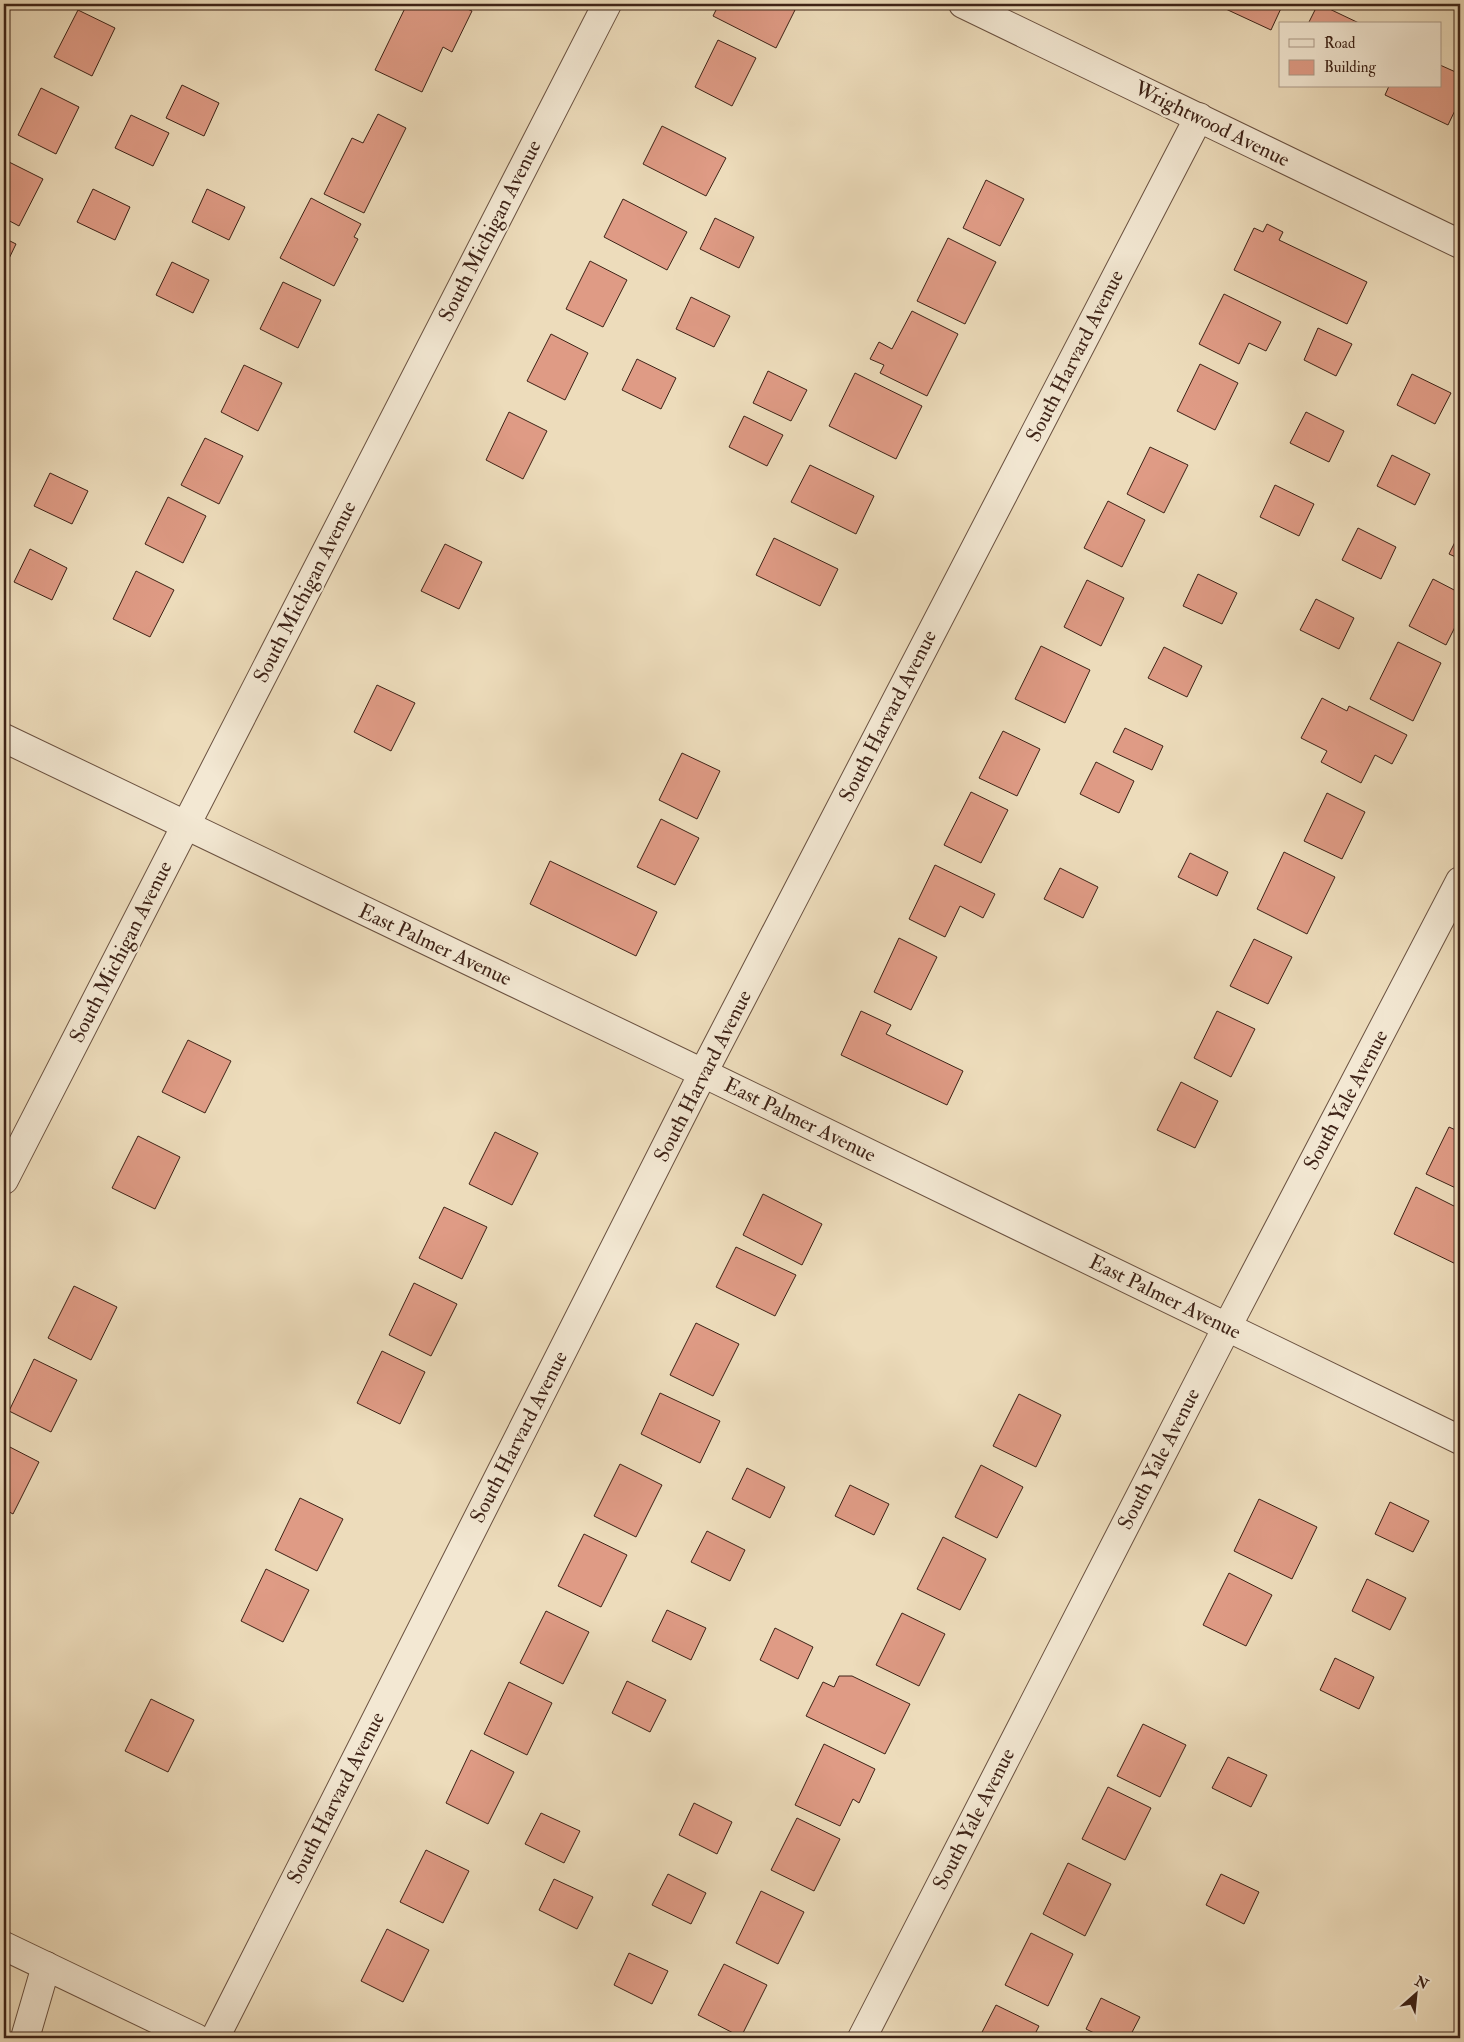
<svg xmlns="http://www.w3.org/2000/svg" width="1464" height="2042" font-family="'IM FELL Double Pica',serif">
	<rect width="100%" height="100%" fill="#eddcbb"/>
	<filter id="stains"><feTurbulence type="fractalNoise" baseFrequency=".004" numOctaves="4"/><feColorMatrix values="0 0 0 0 .2 0 0 0 0 .09 0 0 0 0 .02 0 0 0 .5 -.17"/></filter>
	<radialGradient id="worn" r=".72"><stop offset=".6" stop-color="#630" stop-opacity="0"/><stop offset="1" stop-color="#630" stop-opacity=".3"/></radialGradient>
	<g fill="#df9b85" stroke="#3e2317">
		<polygon points="407,4 456,4 472,11 452,52 443,47 422,92 375,70"/>
		<polygon points="719,4 783,4 795,10 776,48 713,16"/>
		<polygon points="1215,4 1283,4 1271,30"/>
		<polygon points="1318,4 1319,4 1361,24 1308,24"/>
		<polygon points="78,10 115,28 92,76 54,57"/>
		<polygon points="718,40 756,58 732,106 695,87"/>
		<polygon points="1440,65 1460,74 1460,100 1448,125 1385,95 1389,86 1440,86"/>
		<polygon points="182,85 219,103 204,136 166,118"/>
		<polygon points="41,88 79,107 56,154 18,135"/>
		<polygon points="378,114 406,128 364,213 324,194 352,138 363,143"/>
		<polygon points="131,115 169,133 153,166 115,148"/>
		<polygon points="662,126 726,158 706,196 643,164"/>
		<polygon points="5,160 43,179 19,226 4,218"/>
		<polygon points="986,180 1024,199 1000,246 963,228"/>
		<polygon points="93,189 130,207 115,240 77,222"/>
		<polygon points="207,189 245,207 229,240 192,222"/>
		<polygon points="311,198 361,224 354,237 358,239 334,286 280,258"/>
		<polygon points="623,199 687,232 667,270 604,237"/>
		<polygon points="715,218 754,237 739,268 700,249"/>
		<polygon points="1267,224 1283,232 1279,240 1367,282 1347,324 1234,270 1254,228 1263,232"/>
		<polygon points="4,238 16,244 4,269"/>
		<polygon points="948,238 996,262 965,324 917,301"/>
		<polygon points="590,261 627,280 603,327 566,309"/>
		<polygon points="172,262 209,280 193,313 156,295"/>
		<polygon points="283,282 321,300 298,348 260,329"/>
		<polygon points="1224,294 1281,322 1266,351 1249,343 1239,364 1199,344"/>
		<polygon points="691,297 730,316 714,347 676,329"/>
		<polygon points="912,311 958,334 927,396 880,373 884,365 870,359 879,342 892,349"/>
		<polygon points="1318,328 1352,344 1336,376 1304,360"/>
		<polygon points="551,334 588,353 565,400 527,381"/>
		<polygon points="637,359 676,378 661,409 622,390"/>
		<polygon points="1200,364 1238,383 1215,430 1177,411"/>
		<polygon points="244,365 282,383 258,431 221,412"/>
		<polygon points="768,371 807,390 791,421 753,403"/>
		<polygon points="855,373 922,406 896,459 829,426"/>
		<polygon points="1412,374 1451,393 1435,424 1397,405"/>
		<polygon points="509,412 547,431 523,479 486,460"/>
		<polygon points="1306,412 1344,431 1329,462 1290,443"/>
		<polygon points="744,416 783,435 767,466 729,447"/>
		<polygon points="205,438 243,456 219,504 181,485"/>
		<polygon points="1150,447 1188,465 1164,513 1127,494"/>
		<polygon points="1392,455 1430,474 1415,505 1377,486"/>
		<polygon points="810,465 874,496 856,534 791,502"/>
		<polygon points="50,473 88,491 72,524 34,506"/>
		<polygon points="1275,485 1314,504 1299,536 1260,517"/>
		<polygon points="168,497 206,516 183,563 145,544"/>
		<polygon points="1108,501 1145,520 1122,567 1084,548"/>
		<polygon points="1358,528 1396,547 1381,579 1342,560"/>
		<polygon points="1460,532 1460,559 1449,554"/>
		<polygon points="774,538 838,569 820,606 756,575"/>
		<polygon points="445,544 482,562 459,609 421,591"/>
		<polygon points="30,549 67,568 52,600 14,582"/>
		<polygon points="136,571 174,590 150,637 113,619"/>
		<polygon points="1198,574 1237,593 1222,624 1183,606"/>
		<polygon points="1433,579 1460,593 1460,617 1446,645 1409,626"/>
		<polygon points="1087,580 1124,598 1101,646 1064,627"/>
		<polygon points="1316,599 1354,618 1339,649 1300,630"/>
		<polygon points="1398,642 1441,663 1413,721 1370,699"/>
		<polygon points="1041,646 1090,670 1065,723 1015,699"/>
		<polygon points="1164,647 1202,666 1187,697 1148,678"/>
		<polygon points="377,685 415,703 391,751 354,732"/>
		<polygon points="1322,698 1347,711 1349,706 1407,735 1392,764 1375,755 1361,783 1321,762 1327,751 1301,738"/>
		<polygon points="1125,728 1163,746 1152,770 1113,752"/>
		<polygon points="1003,731 1040,749 1017,796 979,778"/>
		<polygon points="682,753 720,771 697,819 659,800"/>
		<polygon points="1096,762 1134,781 1119,813 1080,794"/>
		<polygon points="971,792 1008,810 981,863 944,845"/>
		<polygon points="1327,793 1365,812 1342,859 1304,841"/>
		<polygon points="661,819 699,838 675,885 637,867"/>
		<polygon points="1284,852 1335,877 1307,934 1257,909"/>
		<polygon points="1190,853 1228,872 1217,896 1178,877"/>
		<polygon points="550,861 657,912 636,956 530,904"/>
		<polygon points="935,865 995,894 983,918 960,906 945,937 909,919"/>
		<polygon points="1060,868 1098,887 1083,918 1044,899"/>
		<polygon points="899,938 937,957 911,1010 874,992"/>
		<polygon points="1254,939 1292,957 1268,1004 1230,986"/>
		<polygon points="861,1011 891,1025 886,1034 963,1071 947,1105 841,1055"/>
		<polygon points="1217,1011 1255,1029 1231,1077 1194,1058"/>
		<polygon points="188,1040 231,1061 205,1113 162,1092"/>
		<polygon points="1181,1082 1218,1101 1195,1148 1157,1130"/>
		<polygon points="1449,1127 1460,1132 1460,1190 1426,1174"/>
		<polygon points="495,1132 538,1153 512,1205 469,1184"/>
		<polygon points="138,1136 180,1157 155,1209 112,1188"/>
		<polygon points="1416,1187 1460,1209 1460,1266 1394,1234"/>
		<polygon points="763,1194 822,1224 802,1265 743,1235"/>
		<polygon points="444,1207 487,1227 462,1279 419,1258"/>
		<polygon points="736,1247 796,1275 775,1316 716,1287"/>
		<polygon points="414,1283 457,1304 431,1356 389,1335"/>
		<polygon points="74,1286 117,1307 91,1360 48,1338"/>
		<polygon points="696,1323 739,1344 713,1396 670,1375"/>
		<polygon points="382,1351 425,1372 400,1424 357,1403"/>
		<polygon points="34,1359 77,1380 51,1432 9,1411"/>
		<polygon points="660,1393 720,1421 700,1463 641,1434"/>
		<polygon points="1019,1394 1061,1415 1036,1467 993,1446"/>
		<polygon points="4,1444 39,1462 13,1514 4,1509"/>
		<polygon points="620,1464 662,1485 636,1537 594,1516"/>
		<polygon points="981,1465 1023,1487 997,1538 955,1517"/>
		<polygon points="747,1468 785,1487 770,1518 732,1499"/>
		<polygon points="850,1485 889,1504 874,1535 835,1516"/>
		<polygon points="300,1498 343,1519 317,1571 275,1550"/>
		<polygon points="1259,1499 1317,1527 1292,1579 1234,1551"/>
		<polygon points="1390,1502 1429,1521 1413,1552 1375,1534"/>
		<polygon points="707,1531 745,1550 730,1581 691,1562"/>
		<polygon points="584,1534 627,1555 601,1607 558,1586"/>
		<polygon points="943,1537 986,1559 960,1610 917,1589"/>
		<polygon points="266,1569 309,1590 283,1642 241,1621"/>
		<polygon points="1229,1573 1272,1595 1246,1646 1203,1625"/>
		<polygon points="1367,1579 1406,1598 1390,1630 1352,1611"/>
		<polygon points="667,1610 706,1628 691,1660 652,1641"/>
		<polygon points="546,1611 589,1632 563,1684 520,1663"/>
		<polygon points="902,1613 945,1634 919,1686 876,1665"/>
		<polygon points="775,1628 813,1647 798,1679 760,1660"/>
		<polygon points="1335,1658 1374,1677 1359,1709 1320,1690"/>
		<polygon points="839,1676 852,1676 910,1704 885,1754 806,1716 823,1682 834,1687"/>
		<polygon points="627,1681 666,1700 650,1732 612,1713"/>
		<polygon points="509,1682 552,1703 527,1755 484,1734"/>
		<polygon points="151,1699 194,1720 168,1772 125,1751"/>
		<polygon points="1143,1724 1186,1745 1160,1797 1117,1776"/>
		<polygon points="824,1744 875,1769 859,1803 853,1799 840,1826 795,1805"/>
		<polygon points="471,1750 514,1772 488,1824 446,1803"/>
		<polygon points="1228,1757 1267,1775 1251,1807 1212,1788"/>
		<polygon points="1108,1787 1151,1808 1125,1860 1082,1839"/>
		<polygon points="694,1803 732,1822 717,1854 679,1835"/>
		<polygon points="541,1813 580,1831 564,1863 525,1844"/>
		<polygon points="797,1818 840,1839 814,1891 771,1870"/>
		<polygon points="426,1850 469,1871 443,1923 400,1902"/>
		<polygon points="1068,1863 1111,1884 1085,1936 1043,1914"/>
		<polygon points="668,1874 706,1893 691,1924 652,1905"/>
		<polygon points="1221,1874 1259,1892 1244,1924 1206,1905"/>
		<polygon points="554,1879 593,1897 577,1929 539,1910"/>
		<polygon points="761,1891 804,1912 778,1964 736,1943"/>
		<polygon points="387,1929 429,1950 403,2002 361,1981"/>
		<polygon points="1031,1933 1073,1954 1048,2006 1005,1985"/>
		<polygon points="629,1953 668,1971 652,2004 614,1985"/>
		<polygon points="724,1964 767,1985 741,2037 698,2015"/>
		<polygon points="1101,1998 1140,2017 1129,2038 1104,2038 1086,2029"/>
		<polygon points="996,2005 1039,2026 1033,2038 979,2038"/>
	</g>
	<g fill="none" stroke-linecap="round" stroke-linejoin="round">
		<defs>
			<g id="minor">
				<polyline points="963,4 1460,244"/>
				<polyline points="4,738 703,1073 1460,1440"/>
				<polyline points="4,1180 607,4"/>
				<polyline points="4,1946 196,2038"/>
				<polyline points="25,2038 46,1966"/>
				<polyline points="215,2038 703,1073 1199,117"/>
				<polyline points="862,2038 1227,1327 1460,881"/>
			</g>
		</defs>
		<use href="#minor" stroke="#6a5140" stroke-width="30"/>
		<use href="#minor" stroke="#f3e8d3" stroke-width="28"/>
	</g>
	<g text-anchor="middle" dominant-baseline="central" stroke-width="4.5" stroke-linejoin="round" paint-order="stroke">
		<g font-size="21" fill="#3e2317" stroke="#f3e8d3">
			<text transform="translate(1212 124) rotate(26)">Wrightwood Avenue</text>
			<text transform="translate(490 231) rotate(-63)">South Michigan Avenue</text>
			<text transform="translate(1075 356) rotate(-63)">South Harvard Avenue</text>
			<text transform="translate(305 592) rotate(-63)">South Michigan Avenue</text>
			<text transform="translate(888 716) rotate(-63)">South Harvard Avenue</text>
			<text transform="translate(435 945) rotate(25)">East Palmer Avenue</text>
			<text transform="translate(121 952) rotate(-63)">South Michigan Avenue</text>
			<text transform="translate(703 1076) rotate(-63)">South Harvard Avenue</text>
			<text transform="translate(1346 1100) rotate(-62)">South Yale Avenue</text>
			<text transform="translate(800 1120) rotate(26)">East Palmer Avenue</text>
			<text transform="translate(1165 1297) rotate(26)">East Palmer Avenue</text>
			<text transform="translate(519 1437) rotate(-63)">South Harvard Avenue</text>
			<text transform="translate(1159 1459) rotate(-63)">South Yale Avenue</text>
			<text transform="translate(336 1798) rotate(-63)">South Harvard Avenue</text>
			<text transform="translate(974 1819) rotate(-63)">South Yale Avenue</text>
		</g>
	</g>
	<rect width="1464" height="2042" fill="none" stroke="#eddcbb" stroke-width="20"/>
	<rect x="5" y="5" width="1454" height="2032" fill="none" stroke="#3e2317" stroke-width="2.5"/>
	<rect x="10" y="10" width="1444" height="2022" fill="none" stroke="#3e2317"/>
	<rect x="1279" y="22" width="162" height="65" fill="#f3e8d3" stroke="#ab9988"/>
	<rect x="1289" y="39" width="25" height="8" fill="#f3e8d3" stroke="#ab9988"/>
	<text x="1324" y="48" font-size="15" fill="#3e2317">Road</text>
	<rect x="1289" y="60" width="25" height="15" fill="#df9b85" stroke="#ab9988"/>
	<text x="1324" y="72" font-size="15" fill="#3e2317">Building</text>
	<g transform="translate(1416 1994) rotate(27)" stroke="#f3e8d3" stroke-width="4" paint-order="stroke">
	<path d="M0-4L9 19L0 12L-9 19Z" fill="#3e2317"/>
	<text y="-8" font-size="14" font-weight="bold" text-anchor="middle" fill="#3e2317">N</text>
	</g>
	<rect width="100%" height="100%" filter="url(#stains)"/>
	<rect width="100%" height="100%" fill="url(#worn)"/>
</svg>
